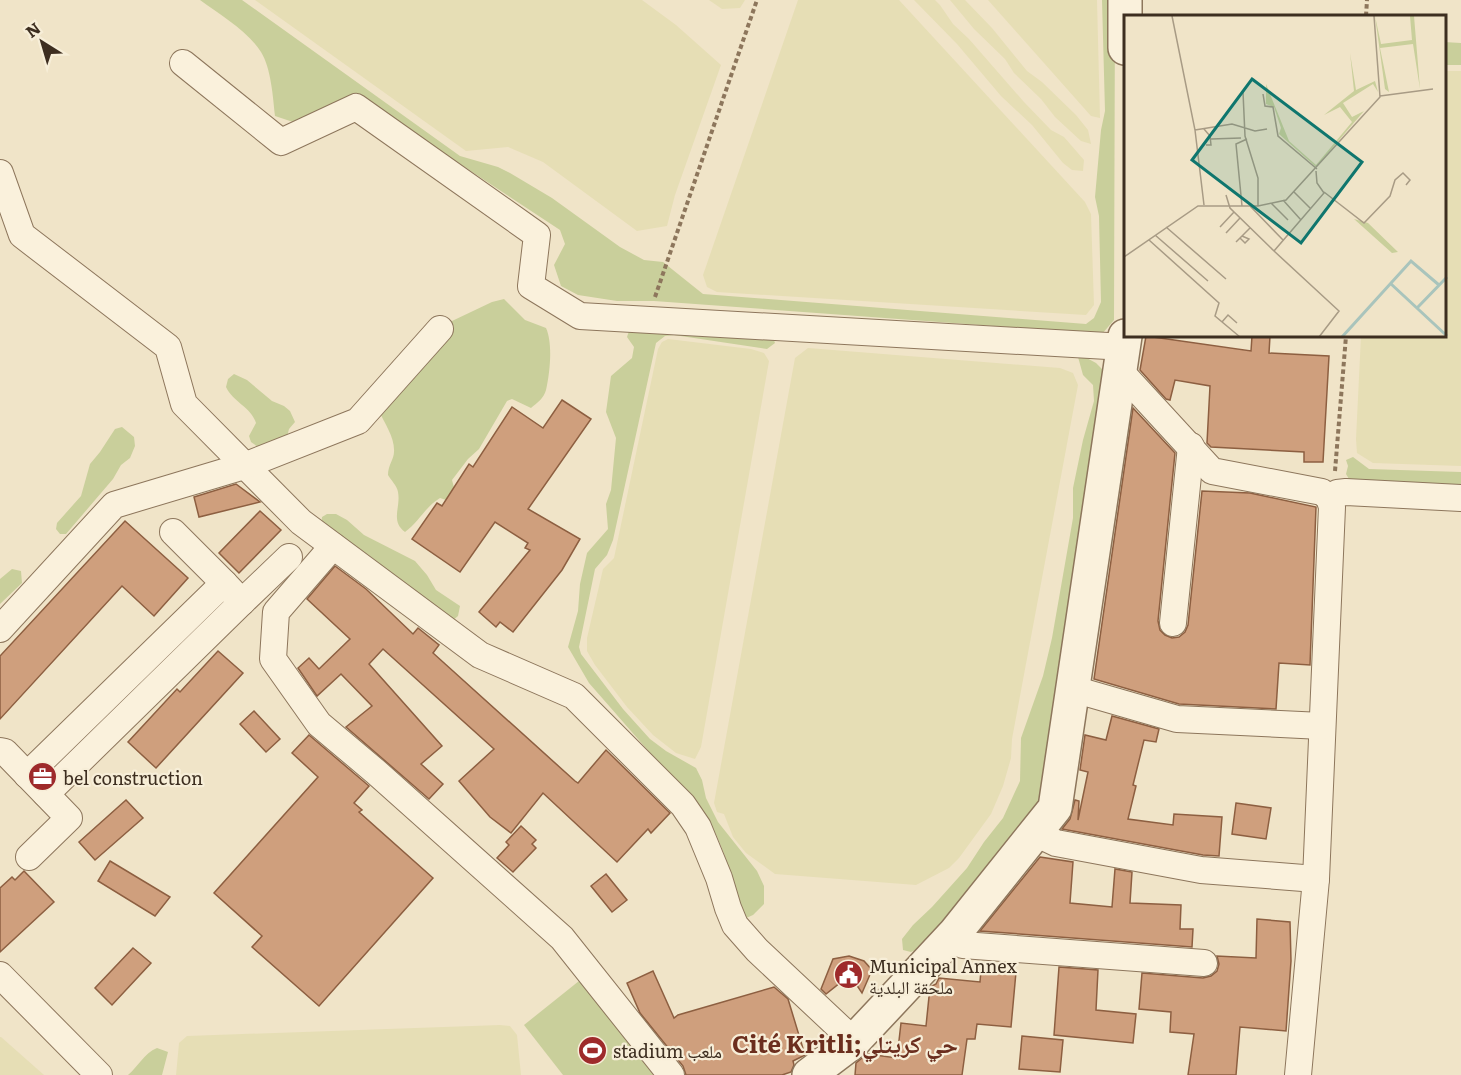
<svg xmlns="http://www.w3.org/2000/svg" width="1461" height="1075" font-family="Literata,'Noto Naskh Arabic',serif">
	<rect width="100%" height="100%" fill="#f0e4c8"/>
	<g fill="#e6deb5">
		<polygon points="255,0 642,0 676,25 721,65 675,195 667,226 637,231 543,162 508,147 466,151"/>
		<polygon points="709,0 745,0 740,8 722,9"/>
		<polygon points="798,0 899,0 1085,202 1091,214 1094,305 1086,315 717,292 707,287 703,275"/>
		<polygon points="914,0 935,0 940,5 953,24 969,39 1024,102 1051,130 1064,137 1084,160 1083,171 1072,170 1063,163 1032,125 1001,96 957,44"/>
		<polygon points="950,0 965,0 992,28 1027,71 1042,82 1076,115 1088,130 1091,144 1081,141 1055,117 1041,99 1014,73 1005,59 974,29"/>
		<polygon points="988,0 1097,0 1100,118 1091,116"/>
		<polygon points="1445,71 1461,71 1461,466 1373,463 1357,453 1356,439 1361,336 1444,336"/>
		<polygon points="668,339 751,349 764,353 769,361 701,747 695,759 676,753 653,735 627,707 595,665 587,651 587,638 603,569 614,558 658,349 662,342"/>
		<polygon points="808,348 1060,368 1073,373 1078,385 1012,739 1011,758 1003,786 991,814 959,858 949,868 916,885 775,874 746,853 733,837 724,814 717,812 714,803 795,358"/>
		<polygon points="500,1025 510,1026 517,1035 521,1075 176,1075 179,1043 187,1036"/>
		<polygon points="0,1037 1,1037 44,1075 0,1075"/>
	</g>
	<g fill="#c9cf9b">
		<path d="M 200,0 L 242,0 L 460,156 L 498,167 L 510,173 L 552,198 L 620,247 L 644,260 L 663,262 L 703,294 L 1086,324 L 1094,318 L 1101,302 L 1099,216 L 1095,197 L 1101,130 L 1105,111 L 1102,0 L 1115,0 L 1114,320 L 1102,334 L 654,301 L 617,301 L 578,295 L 561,286 L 554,265 L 565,244 L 560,230 L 360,98 L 299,124 L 275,116 C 273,97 271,68 261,52 C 247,30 220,15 200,0 Z"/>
		<polygon points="1444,42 1461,43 1461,65 1445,65"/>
		<path d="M 504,299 L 525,320 L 546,328 C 553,343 550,373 546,390 C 544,398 537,403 531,408 L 512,399 L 507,401 L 479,449 L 468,459 L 452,480 L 456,495 L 449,501 L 440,498 C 425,507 419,522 405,532 C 390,521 401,507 398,492 C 397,486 391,480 388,475 C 388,465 394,459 394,452 C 395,438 385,424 379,411 L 452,321 L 492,302 Z"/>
		<path d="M 630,328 L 772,335 L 775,343 L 767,349 L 674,335 L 665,336 L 656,343 L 613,540 L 607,555 L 595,569 L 579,647 L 581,654 L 623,709 L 650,739 L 666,751 L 696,768 L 702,780 L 706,798 L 718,822 L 757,871 L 764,886 L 764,904 L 753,915 L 744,919 C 733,884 726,849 707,818 L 589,683 L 568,647 L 578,611 L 580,584 L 587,553 L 608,529 L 606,504 L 611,490 L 616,438 L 606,412 L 611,376 L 632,358 L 634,347 L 627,337 Z"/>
		<polygon points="1083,356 1096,363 1106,373 1051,740 1044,761 1043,796 991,866 950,911 924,946 911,952 903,950 902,939 913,925 932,907 967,868 984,842 1003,818 1020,781 1021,738 1043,676 1052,638 1073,518 1073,488 1083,440 1094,401 1093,385 1083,375 1078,357"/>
		<path d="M 234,374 L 247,380 L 272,401 L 284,406 L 290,411 L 295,422 L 289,429 L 286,441 L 258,447 L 251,442 L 249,436 L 256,423 C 251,407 233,402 226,387 L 228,379 Z"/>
		<polygon points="122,427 134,437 135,446 130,458 121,465 113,479 66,534 60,534 56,529 57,523 81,496 90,464 100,452 115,429"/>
		<polygon points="1353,457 1369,469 1461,472 1461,490 1357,484 1349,479 1346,474 1348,466 1346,460"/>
		<polygon points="327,514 336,514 347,520 364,535 415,561 427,575 436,590 460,606 458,616 451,622 370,556 321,526 322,517"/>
		<polygon points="12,569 21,571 22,583 0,604 0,579"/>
		<polygon points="584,977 661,1075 563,1075 524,1025"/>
		<path d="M 157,1048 L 168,1052 L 162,1075 L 128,1075 C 138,1067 144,1053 157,1048 Z"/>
	</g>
	<g fill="#cf9f7d" stroke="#8d5f41" stroke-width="1.5">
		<polygon points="1146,336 1251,351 1252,336 1270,336 1269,353 1329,356 1323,462 1304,462 1304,452 1211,447 1207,443 1210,386 1175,380 1170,400 1166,399 1140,370"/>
		<polygon points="562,400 591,419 528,509 580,539 562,570 513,632 500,622 496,627 479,612 530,550 525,548 528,543 495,522 460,572 412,539 437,503 442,506 469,464 473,467 512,407 543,428"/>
		<polygon points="1133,408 1175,453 1158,621 1160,630 1165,635 1172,638 1179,637 1185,632 1188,625 1202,491 1250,493 1316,507 1310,665 1279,663 1276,709 1179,704 1094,679"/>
		<polygon points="236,484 260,502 199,517 194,497"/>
		<polygon points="260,511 281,530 239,573 219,553"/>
		<polygon points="125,521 188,578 154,616 122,586 0,719 0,656"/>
		<polygon points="335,566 366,589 413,634 418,628 439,645 433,653 575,781 578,783 606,750 670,813 651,833 648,829 617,862 543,793 511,833 490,817 459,781 494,749 383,649 369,664 442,746 421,764 443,784 429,799 346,727 372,706 341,674 317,696 298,668 309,658 319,669 350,639 307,599"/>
		<polygon points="218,651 243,673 156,768 128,742 177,689 180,692"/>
		<polygon points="254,711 280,739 266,752 240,724"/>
		<polygon points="1112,716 1159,729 1156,742 1144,740 1133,785 1136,786 1128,819 1173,825 1174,814 1222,817 1219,856 1203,855 1062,829 1070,819 1075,800 1079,801 1078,820 1088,772 1080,770 1085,735 1106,740"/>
		<polygon points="309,735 369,786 354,803 362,810 359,812 433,878 319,1006 252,947 262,936 214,893 318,777 292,753"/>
		<polygon points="126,800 143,818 95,860 79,842"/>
		<polygon points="1236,803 1271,808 1266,839 1232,834"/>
		<polygon points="521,826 536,840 532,844 536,848 513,872 497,858 509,845 506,842"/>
		<polygon points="1040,857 1073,862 1070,903 1112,907 1115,869 1132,872 1130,903 1181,905 1180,929 1193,929 1192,947 980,931"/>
		<polygon points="110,861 170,897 155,916 98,881"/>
		<polygon points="24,871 54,902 0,952 0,888 12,877 15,880"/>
		<polygon points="606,874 627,900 612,912 591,886"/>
		<polygon points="1257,919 1290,922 1291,961 1286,1031 1240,1027 1236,1075 1188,1075 1194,1034 1170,1032 1171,1012 1139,1009 1142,973 1203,978 1211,976 1217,971 1219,964 1217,956 1256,958"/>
		<polygon points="133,948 151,963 112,1005 95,988"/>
		<polygon points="849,956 864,961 872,970 862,993 856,984 847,987 840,983 826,994 821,989 833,959"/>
		<polygon points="1059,967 1098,970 1096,1010 1136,1014 1133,1043 1054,1035"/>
		<polygon points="981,970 1016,972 1011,1027 977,1024 975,1039 967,1039 962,1075 855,1075 856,1063 867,1054 897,1058 901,1023 926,1026 930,987 936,984 939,978 980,982"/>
		<polygon points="653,971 674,1018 678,1015 774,987 788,999 805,1055 793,1061 794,1065 791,1072 782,1075 686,1075 683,1066 640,1013 627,983"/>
		<polygon points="1022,1036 1063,1040 1060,1072 1019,1069"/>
	</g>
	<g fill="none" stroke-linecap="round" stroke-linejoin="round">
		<defs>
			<g id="minor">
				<polyline points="183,63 281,142 356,107 537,235 531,286 580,316 1125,347"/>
				<polyline points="0,173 22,235 168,347 184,404 301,522 480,655 574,696 683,805 698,827 719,878 728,908 735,925 757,950 854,1041"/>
				<polyline points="1121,372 1212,471 1322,492 1329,498 1332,507 1316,879 1298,1075"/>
				<polyline points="1329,498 1337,493 1346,492 1461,498"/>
				<polyline points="173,532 224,583"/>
				<polyline points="333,546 276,612 273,659 319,724 376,772 562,938 671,1075"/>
				<polyline points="1173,623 1191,446"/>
				<polyline points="0,629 114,505 244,466 358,421 440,329"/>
				<polyline points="1073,689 1177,719 1322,726"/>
				<polyline points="0,751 5,752 69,818 29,857"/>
				<polyline points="27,775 224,583 242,602 289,557"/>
				<polyline points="46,794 242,602"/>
				<polyline points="1035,833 1056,843 1201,870 1316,879"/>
				<polyline points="951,936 963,945 1204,963"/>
				<polyline points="0,975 99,1075"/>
			</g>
			<g id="tertiary">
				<polyline points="1125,48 1125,0"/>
				<polyline points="809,1075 854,1041 900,992 955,933 1055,808 1125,336"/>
			</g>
		</defs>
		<use href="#minor" stroke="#8d765c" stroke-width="28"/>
		<use href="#tertiary" stroke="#8d765c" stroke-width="36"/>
		<g stroke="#8d765c" stroke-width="4" stroke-dasharray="4.5 3" stroke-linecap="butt">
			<polyline points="1366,16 1367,0"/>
			<polyline points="655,297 757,0"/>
			<polyline points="1335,471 1346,336"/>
		</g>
		<use href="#minor" stroke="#faf1dc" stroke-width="26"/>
		<use href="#tertiary" stroke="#faf1dc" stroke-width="33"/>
	</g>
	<defs>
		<symbol id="office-disc" viewBox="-11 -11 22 22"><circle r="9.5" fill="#9e2a2b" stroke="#f7eed8"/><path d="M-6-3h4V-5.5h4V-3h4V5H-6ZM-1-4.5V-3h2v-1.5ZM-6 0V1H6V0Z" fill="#fff"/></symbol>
		<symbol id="civic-disc" viewBox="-11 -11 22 22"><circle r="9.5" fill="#9e2a2b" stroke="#f7eed8"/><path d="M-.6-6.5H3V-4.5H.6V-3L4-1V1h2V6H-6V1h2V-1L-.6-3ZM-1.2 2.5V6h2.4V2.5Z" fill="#fff"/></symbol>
		<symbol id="stadium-disc" viewBox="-11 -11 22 22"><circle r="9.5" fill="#9e2a2b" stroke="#f7eed8"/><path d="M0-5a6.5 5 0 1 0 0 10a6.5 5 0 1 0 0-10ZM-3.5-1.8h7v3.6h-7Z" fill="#fff"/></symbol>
	</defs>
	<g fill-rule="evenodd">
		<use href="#office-disc" x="26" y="760" width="33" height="33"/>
		<use href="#civic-disc" x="832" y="958" width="33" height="33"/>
		<use href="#stadium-disc" x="576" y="1034" width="33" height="33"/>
	</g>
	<g text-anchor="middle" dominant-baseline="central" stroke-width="4.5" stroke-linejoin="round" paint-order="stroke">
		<g font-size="18" fill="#3d2e20" stroke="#f7eed8" text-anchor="start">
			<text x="63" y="777">bel construction</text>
			<text x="869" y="965">Municipal Annex<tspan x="869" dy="21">ملحقة البلدية</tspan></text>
			<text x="613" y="1050">stadium ملعب</text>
		</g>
		<g font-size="24" font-weight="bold" fill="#6b2e1e" stroke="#f7eed8">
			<text x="845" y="1042">Cité Kritli;حي كريتلي</text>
		</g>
	</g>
	<g transform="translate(1124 15)">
		<rect width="322" height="322" fill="#f0e4c8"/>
		<path d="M 251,1 L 257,29 L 288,25 L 286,1 L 290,1 L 296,74 L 289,29 L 256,33 L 265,77 L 261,74 ZM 226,38 L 232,75 L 251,66 L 254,77 L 249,69 L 219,88 L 228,102 L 240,96 L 192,152 L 155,119 L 157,113 L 150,92 L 142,89 L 142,69 L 165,126 L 192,150 L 228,107 L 216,92 L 200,100 L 230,76 ZM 230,204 L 244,208 L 274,237 L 268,238 Z" fill="#c9cf9b"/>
		<path fill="none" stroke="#a9c4bc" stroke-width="3" d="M 266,268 L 323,321M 293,293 L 323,262M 218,322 L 287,246 L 315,270"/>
		<path fill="none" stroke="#a89b85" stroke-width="1.5" d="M 48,1 L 71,115 L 80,190M 119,77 L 121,121 L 134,163 L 134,191M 139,79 L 141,91 L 149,92 L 154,121 L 193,154M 256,81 L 309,74M 80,114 L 86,121 L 87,130 L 82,130M 71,115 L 108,109 L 131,116 L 143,114M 87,124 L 117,123M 192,156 L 193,168 L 200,178 L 150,236 L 215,296 L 195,322M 170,177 L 187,194M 200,177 L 240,208 L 266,181 L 271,165 L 279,158 L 286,165 L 282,170M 102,180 L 106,193 L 150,236M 159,185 L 177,205M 147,188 L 164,205M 118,191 L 112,129 L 123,124M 126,191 L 159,225M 42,212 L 102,264M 96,212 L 110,197M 102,218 L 116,203M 31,220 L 84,266M 116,223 L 121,228 L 125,224 L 118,221M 25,225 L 95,288 L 91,301 L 116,322M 112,227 L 126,213M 0,242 L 74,191 L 134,191 L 162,185 L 256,82 L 250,1M 98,307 L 104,300 L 113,308"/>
		<path fill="#0f766e" fill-opacity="0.15" stroke="#0f766e" stroke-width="3" d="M 128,64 L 238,147 L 177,228 L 68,145 Z"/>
		<rect width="322" height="322" fill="none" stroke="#3d2e20" stroke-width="3"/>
	</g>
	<g transform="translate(42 42) rotate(323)" stroke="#f7eed8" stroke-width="4.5" paint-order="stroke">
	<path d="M0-4.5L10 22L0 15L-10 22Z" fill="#3d2e20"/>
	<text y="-9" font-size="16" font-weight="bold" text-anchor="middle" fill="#3d2e20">N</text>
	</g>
</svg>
